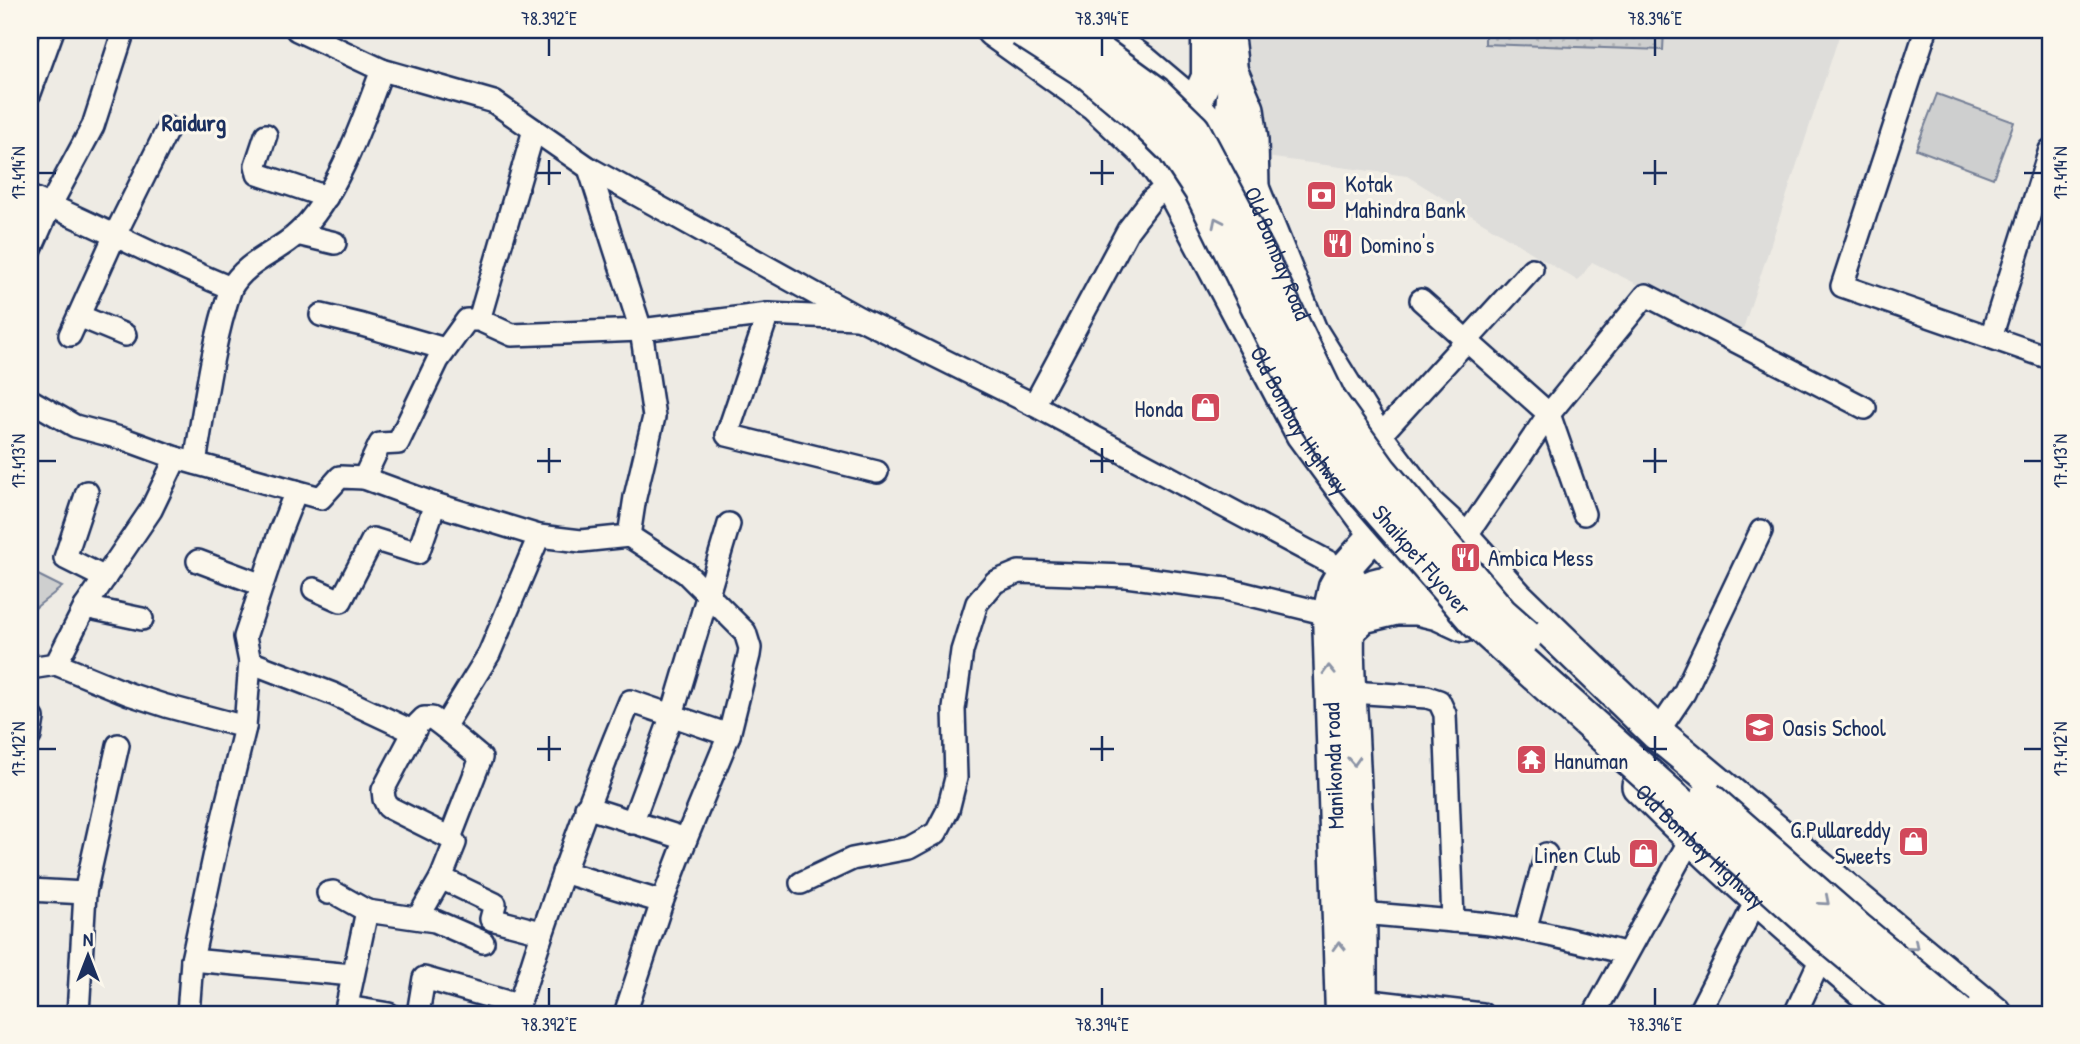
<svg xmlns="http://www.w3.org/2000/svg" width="2080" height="1044" font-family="'Patrick Hand',sans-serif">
	<defs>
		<pattern id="grass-dots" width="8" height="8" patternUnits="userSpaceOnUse" patternTransform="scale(1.75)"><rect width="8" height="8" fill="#cecfcf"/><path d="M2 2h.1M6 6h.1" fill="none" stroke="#b0b2b4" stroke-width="1.8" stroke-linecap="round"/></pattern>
	</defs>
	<rect width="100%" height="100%" fill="#eeebe4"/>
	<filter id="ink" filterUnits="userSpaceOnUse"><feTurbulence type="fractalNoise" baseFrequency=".0143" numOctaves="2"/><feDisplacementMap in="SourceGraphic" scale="14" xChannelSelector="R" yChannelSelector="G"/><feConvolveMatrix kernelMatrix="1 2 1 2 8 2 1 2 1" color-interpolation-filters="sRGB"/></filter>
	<g filter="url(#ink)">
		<polygon fill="#deddda" points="1234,30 1841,30 1741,335 1592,262 1578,281 1407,176 1266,157"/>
		<polygon fill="url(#grass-dots)" stroke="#747f96" stroke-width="2" points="1485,30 1664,30 1663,50 1485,44"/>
		<g fill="#cecfcf" stroke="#747f96" stroke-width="2">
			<polygon points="1937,94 2014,122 1993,178 1916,149"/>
			<polygon points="30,571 62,587 30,612"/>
		</g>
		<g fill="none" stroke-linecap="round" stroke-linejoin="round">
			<defs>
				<g id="street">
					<polyline points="1926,30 1842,286 2050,358"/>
					<polyline points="382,70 494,102 589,168 859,318 1034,405 1355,576"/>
					<polyline points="30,93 53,30"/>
					<polyline points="266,135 256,165 258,174 327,197"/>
					<polyline points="589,168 641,330 654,417 635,497 629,536"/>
					<path d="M 30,197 C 98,225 163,261 231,288 C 212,344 205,404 195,463"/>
					<polyline points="297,234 335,243"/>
					<polyline points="30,251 50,206 93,126 124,30"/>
					<path d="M 231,288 C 246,261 277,253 298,233 C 337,197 363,120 382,70 L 297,30"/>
					<polyline points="1421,300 1549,414 1584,514"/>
					<polyline points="768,314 727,435 877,472"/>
					<polyline points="321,315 362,325 445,349"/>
					<polyline points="79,316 125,335"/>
					<polyline points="479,320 534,130"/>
					<polyline points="70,335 115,235 168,128"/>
					<polyline points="1991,337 2050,150"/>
					<polyline points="30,400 75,426 124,439 176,458 321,498 340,477 364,478 435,504 539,536 581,541 629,536 686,573 745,632 750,648 749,655 729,735 686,839 662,902 625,1014"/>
					<polyline points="1034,405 1128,230 1151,200 1170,183"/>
					<polyline points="1377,439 1532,269"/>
					<polyline points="364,478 380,444 398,443 438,360 467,320 479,320 512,335 641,330 768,314 856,318"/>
					<polyline points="87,492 65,558 105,578"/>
					<polyline points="1464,539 1549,414 1646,295 1865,408"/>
					<polyline points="198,561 262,585"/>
					<polyline points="314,589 341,601 373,539 418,553 435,504"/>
					<polyline points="85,607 142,619"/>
					<polyline points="250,662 333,694 414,732"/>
					<polyline points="56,664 129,694 166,706 245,727 218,839 192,960 188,1014"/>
					<polyline points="30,668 56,664 85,607 151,510 176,458"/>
					<polyline points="1351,692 1427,697 1439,701 1445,714 1453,921 1361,913"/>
					<polyline points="245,727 250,662 245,637 279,534 296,491"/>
					<polyline points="444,727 481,758 450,838"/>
					<polyline points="1657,733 1684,693 1761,531"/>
					<polyline points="30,736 33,718"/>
					<polyline points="586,807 686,839"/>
					<polyline points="632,823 672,715 729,524"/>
					<polyline points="563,872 662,902"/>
					<polyline points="441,878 495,904 491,919 541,932"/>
					<polyline points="801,883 852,859 909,848 936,833 948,810 956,778 954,709 962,651 977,603 995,582 1019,572 1126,576 1226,589 1328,614"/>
					<polyline points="30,890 85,893 118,745"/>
					<polyline points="328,893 333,892 367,911"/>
					<polyline points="418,918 441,878 455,843 450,838 388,807 384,799 383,790 418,724 424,718 432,718 444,727 489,654 539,536"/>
					<path d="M 1453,921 C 1511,923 1569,940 1626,953"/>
					<polyline points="1525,930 1546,854"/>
					<polyline points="192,960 352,975"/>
					<polyline points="1362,1000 1482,1014"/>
					<polyline points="347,1007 389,1014"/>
					<polyline points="78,1014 85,893"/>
					<polyline points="345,1014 367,911 435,921 483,942"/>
					<polyline points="418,1014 424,978 518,1005"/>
					<path d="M 516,1014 C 549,908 587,804 630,701 L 729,735"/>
					<polyline points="1594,1014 1691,838"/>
					<polyline points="1698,1014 1757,899"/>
					<polyline points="1795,1014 1822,956"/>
				</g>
				<g id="secondary">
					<polyline points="1194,106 1207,77 1207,30"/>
					<path d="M 1204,153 C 1210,148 1217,144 1221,138 C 1238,116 1232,56 1227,30"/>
					<polyline points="1341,1014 1328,614 1334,587 1344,569 1376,533"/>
					<path d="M 1362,1014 C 1361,980 1362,946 1361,912 C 1359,854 1356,795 1353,736 C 1352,707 1343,626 1354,603 C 1368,575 1400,580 1425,587"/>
				</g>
				<g id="primary">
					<path id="s1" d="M 993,30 L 1095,103 L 1148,153 L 1170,183 L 1303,434 L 1376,533 L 1428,590"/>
					<path id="s2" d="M 1095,30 L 1142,62 L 1194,106 L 1222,138 L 1252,188 L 1310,331 L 1377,439 L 1428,506 L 1464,539 L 1517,598 L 1657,733 L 1995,1014"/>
					<polyline points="1231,72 1247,109 1251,140 1252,188"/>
					<polyline points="1349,629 1363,616 1396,608 1417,608 1438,613 1464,625"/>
					<path id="s3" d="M 1639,786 C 1719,867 1804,941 1891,1014"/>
				</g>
			</defs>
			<use href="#street" stroke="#1b2f5e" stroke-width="26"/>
			<use href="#secondary" stroke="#1b2f5e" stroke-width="35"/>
			<use href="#primary" stroke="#1b2f5e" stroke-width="38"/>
			<use href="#street" stroke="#fbf7ec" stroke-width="21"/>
			<use href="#secondary" stroke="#fbf7ec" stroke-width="30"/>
			<use href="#primary" stroke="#fbf7ec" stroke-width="33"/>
			<defs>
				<g id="primary-bridge">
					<path id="s4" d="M 1022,30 L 1089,73 L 1139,115 L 1174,149 L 1201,190 L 1309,410 L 1351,477 L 1475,620 L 1827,936 L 1921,1014"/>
					<polyline points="1068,30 1155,93 1193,130 1259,255 1329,400 1380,471 1501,614 1526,636"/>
					<polyline points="1707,798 1857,929 1959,1014"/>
				</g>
			</defs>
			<use href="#primary-bridge" stroke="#1b2f5e" stroke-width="38" stroke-linecap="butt"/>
			<use href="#primary-bridge" stroke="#fbf7ec" stroke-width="33"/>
		</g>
		<defs><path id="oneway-chevron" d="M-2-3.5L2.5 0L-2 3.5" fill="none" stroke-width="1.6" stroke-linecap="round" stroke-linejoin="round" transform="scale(1.75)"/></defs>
		<g stroke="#8b93a5">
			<use href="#oneway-chevron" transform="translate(1217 222) rotate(-116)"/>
			<use href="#oneway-chevron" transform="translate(1329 670) rotate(-92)"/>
			<use href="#oneway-chevron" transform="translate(1354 761) rotate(87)"/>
			<use href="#oneway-chevron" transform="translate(1825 901) rotate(41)"/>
			<use href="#oneway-chevron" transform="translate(1339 946) rotate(-92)"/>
			<use href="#oneway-chevron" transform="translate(1914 946) rotate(40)"/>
		</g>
	</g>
	<path fill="none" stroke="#1b2f5e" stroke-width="2.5" d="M 549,38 L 549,56M 1102,38 L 1102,56M 1655,38 L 1655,56M 549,160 L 549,185M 1102,160 L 1102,185M 1655,160 L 1655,185M 38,173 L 56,173M 537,173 L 561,173M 1090,173 L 1114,173M 1643,173 L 1667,173M 2024,173 L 2042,173M 549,448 L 549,473M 1102,448 L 1102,473M 1655,448 L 1655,473M 38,461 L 56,461M 537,461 L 561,461M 1090,461 L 1114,461M 1643,461 L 1667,461M 2024,461 L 2042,461M 549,736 L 549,761M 1102,736 L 1102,761M 1655,736 L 1655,761M 38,749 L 56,749M 537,749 L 561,749M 1090,749 L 1114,749M 1643,749 L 1667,749M 2024,749 L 2042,749M 549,988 L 549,1006M 1102,988 L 1102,1006M 1655,988 L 1655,1006"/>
	<defs>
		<symbol id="bank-square" viewBox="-11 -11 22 22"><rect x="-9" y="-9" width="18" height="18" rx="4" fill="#d1495b" stroke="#fbf7ec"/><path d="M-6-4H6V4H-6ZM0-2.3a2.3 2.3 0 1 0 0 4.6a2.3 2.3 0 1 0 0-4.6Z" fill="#fff"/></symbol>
		<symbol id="restaurant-square" viewBox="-11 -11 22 22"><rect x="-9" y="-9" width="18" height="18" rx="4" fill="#d1495b" stroke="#fbf7ec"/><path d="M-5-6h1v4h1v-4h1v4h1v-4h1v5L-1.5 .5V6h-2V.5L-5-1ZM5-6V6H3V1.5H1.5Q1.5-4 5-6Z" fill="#fff"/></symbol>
		<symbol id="shop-square" viewBox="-11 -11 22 22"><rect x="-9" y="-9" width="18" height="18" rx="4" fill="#d1495b" stroke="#fbf7ec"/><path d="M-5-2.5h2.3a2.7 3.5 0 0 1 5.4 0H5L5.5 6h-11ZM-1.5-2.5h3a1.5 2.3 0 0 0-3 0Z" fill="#fff"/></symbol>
		<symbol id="school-square" viewBox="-11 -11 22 22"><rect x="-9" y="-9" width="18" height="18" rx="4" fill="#d1495b" stroke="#fbf7ec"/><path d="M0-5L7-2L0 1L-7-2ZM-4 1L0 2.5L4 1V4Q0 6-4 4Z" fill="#fff"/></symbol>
		<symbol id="temple-square" viewBox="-11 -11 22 22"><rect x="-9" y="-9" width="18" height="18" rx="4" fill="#d1495b" stroke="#fbf7ec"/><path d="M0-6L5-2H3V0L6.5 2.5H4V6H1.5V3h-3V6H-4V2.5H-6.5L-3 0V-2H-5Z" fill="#fff"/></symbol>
	</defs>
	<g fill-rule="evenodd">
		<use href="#bank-square" x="1304" y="178" width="35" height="35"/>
		<use href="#restaurant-square" x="1320" y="226" width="35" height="35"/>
		<use href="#shop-square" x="1188" y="390" width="35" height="35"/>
		<use href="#restaurant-square" x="1448" y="540" width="35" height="35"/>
		<use href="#school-square" x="1742" y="710" width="35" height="35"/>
		<use href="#temple-square" x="1514" y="742" width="35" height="35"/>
		<use href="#shop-square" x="1896" y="824" width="35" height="35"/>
		<use href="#shop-square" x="1626" y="836" width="35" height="35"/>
	</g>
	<g text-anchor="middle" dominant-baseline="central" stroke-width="6" stroke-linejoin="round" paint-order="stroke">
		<g font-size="23" fill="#1b2f5e" stroke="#fbf7ec" text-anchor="start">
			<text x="1345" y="183">Kotak<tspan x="1345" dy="26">Mahindra Bank</tspan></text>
			<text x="1361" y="244">Domino's</text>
			<text x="1183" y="408" text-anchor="end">Honda</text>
			<text x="1488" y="557">Ambica Mess</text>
			<text x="1782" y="727">Oasis School</text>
			<text x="1554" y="760">Hanuman</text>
			<text x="1891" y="829" text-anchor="end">G.Pullareddy<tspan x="1891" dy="26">Sweets</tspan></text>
			<text x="1621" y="854" text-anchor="end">Linen Club</text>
		</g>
		<g font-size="23" fill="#1b2f5e" stroke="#fbf7ec">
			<text stroke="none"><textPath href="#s2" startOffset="296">Old Bombay Road</textPath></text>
			<text stroke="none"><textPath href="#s1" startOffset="506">Old Bombay Highway</textPath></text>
			<text stroke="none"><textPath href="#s4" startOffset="676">Shaikpet Flyover</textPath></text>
			<text transform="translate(1333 766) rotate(-92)">Manikonda road</text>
			<text stroke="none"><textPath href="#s3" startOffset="86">Old Bombay Highway</textPath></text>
		</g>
		<g font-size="24" font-weight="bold" fill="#1b2f5e" stroke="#fbf7ec">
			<text x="194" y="122">Raidurg</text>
		</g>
	</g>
	<rect width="2080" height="1044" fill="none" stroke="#fbf7ec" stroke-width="77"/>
	<g transform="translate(88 956)" stroke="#fbf7ec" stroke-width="5" paint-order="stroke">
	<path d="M0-5L12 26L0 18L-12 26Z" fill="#1b2f5e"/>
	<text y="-10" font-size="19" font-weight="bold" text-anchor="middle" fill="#1b2f5e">N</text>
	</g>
	<rect x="38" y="38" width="2004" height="968" fill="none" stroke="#1b2f5e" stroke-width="2.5"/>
	<g font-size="18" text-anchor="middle" fill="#1b2f5e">
		<text x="549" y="25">78.392°E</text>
		<text x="1102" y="25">78.394°E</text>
		<text x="1655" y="25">78.396°E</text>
		<text transform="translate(19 173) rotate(-90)" y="6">17.414°N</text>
		<text transform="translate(2061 173) rotate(-90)" y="6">17.414°N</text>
		<text transform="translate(19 461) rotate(-90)" y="6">17.413°N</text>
		<text transform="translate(2061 461) rotate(-90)" y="6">17.413°N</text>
		<text transform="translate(19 749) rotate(-90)" y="6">17.412°N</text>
		<text transform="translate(2061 749) rotate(-90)" y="6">17.412°N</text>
		<text x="549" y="1031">78.392°E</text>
		<text x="1102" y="1031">78.394°E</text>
		<text x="1655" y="1031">78.396°E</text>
	</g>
</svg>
